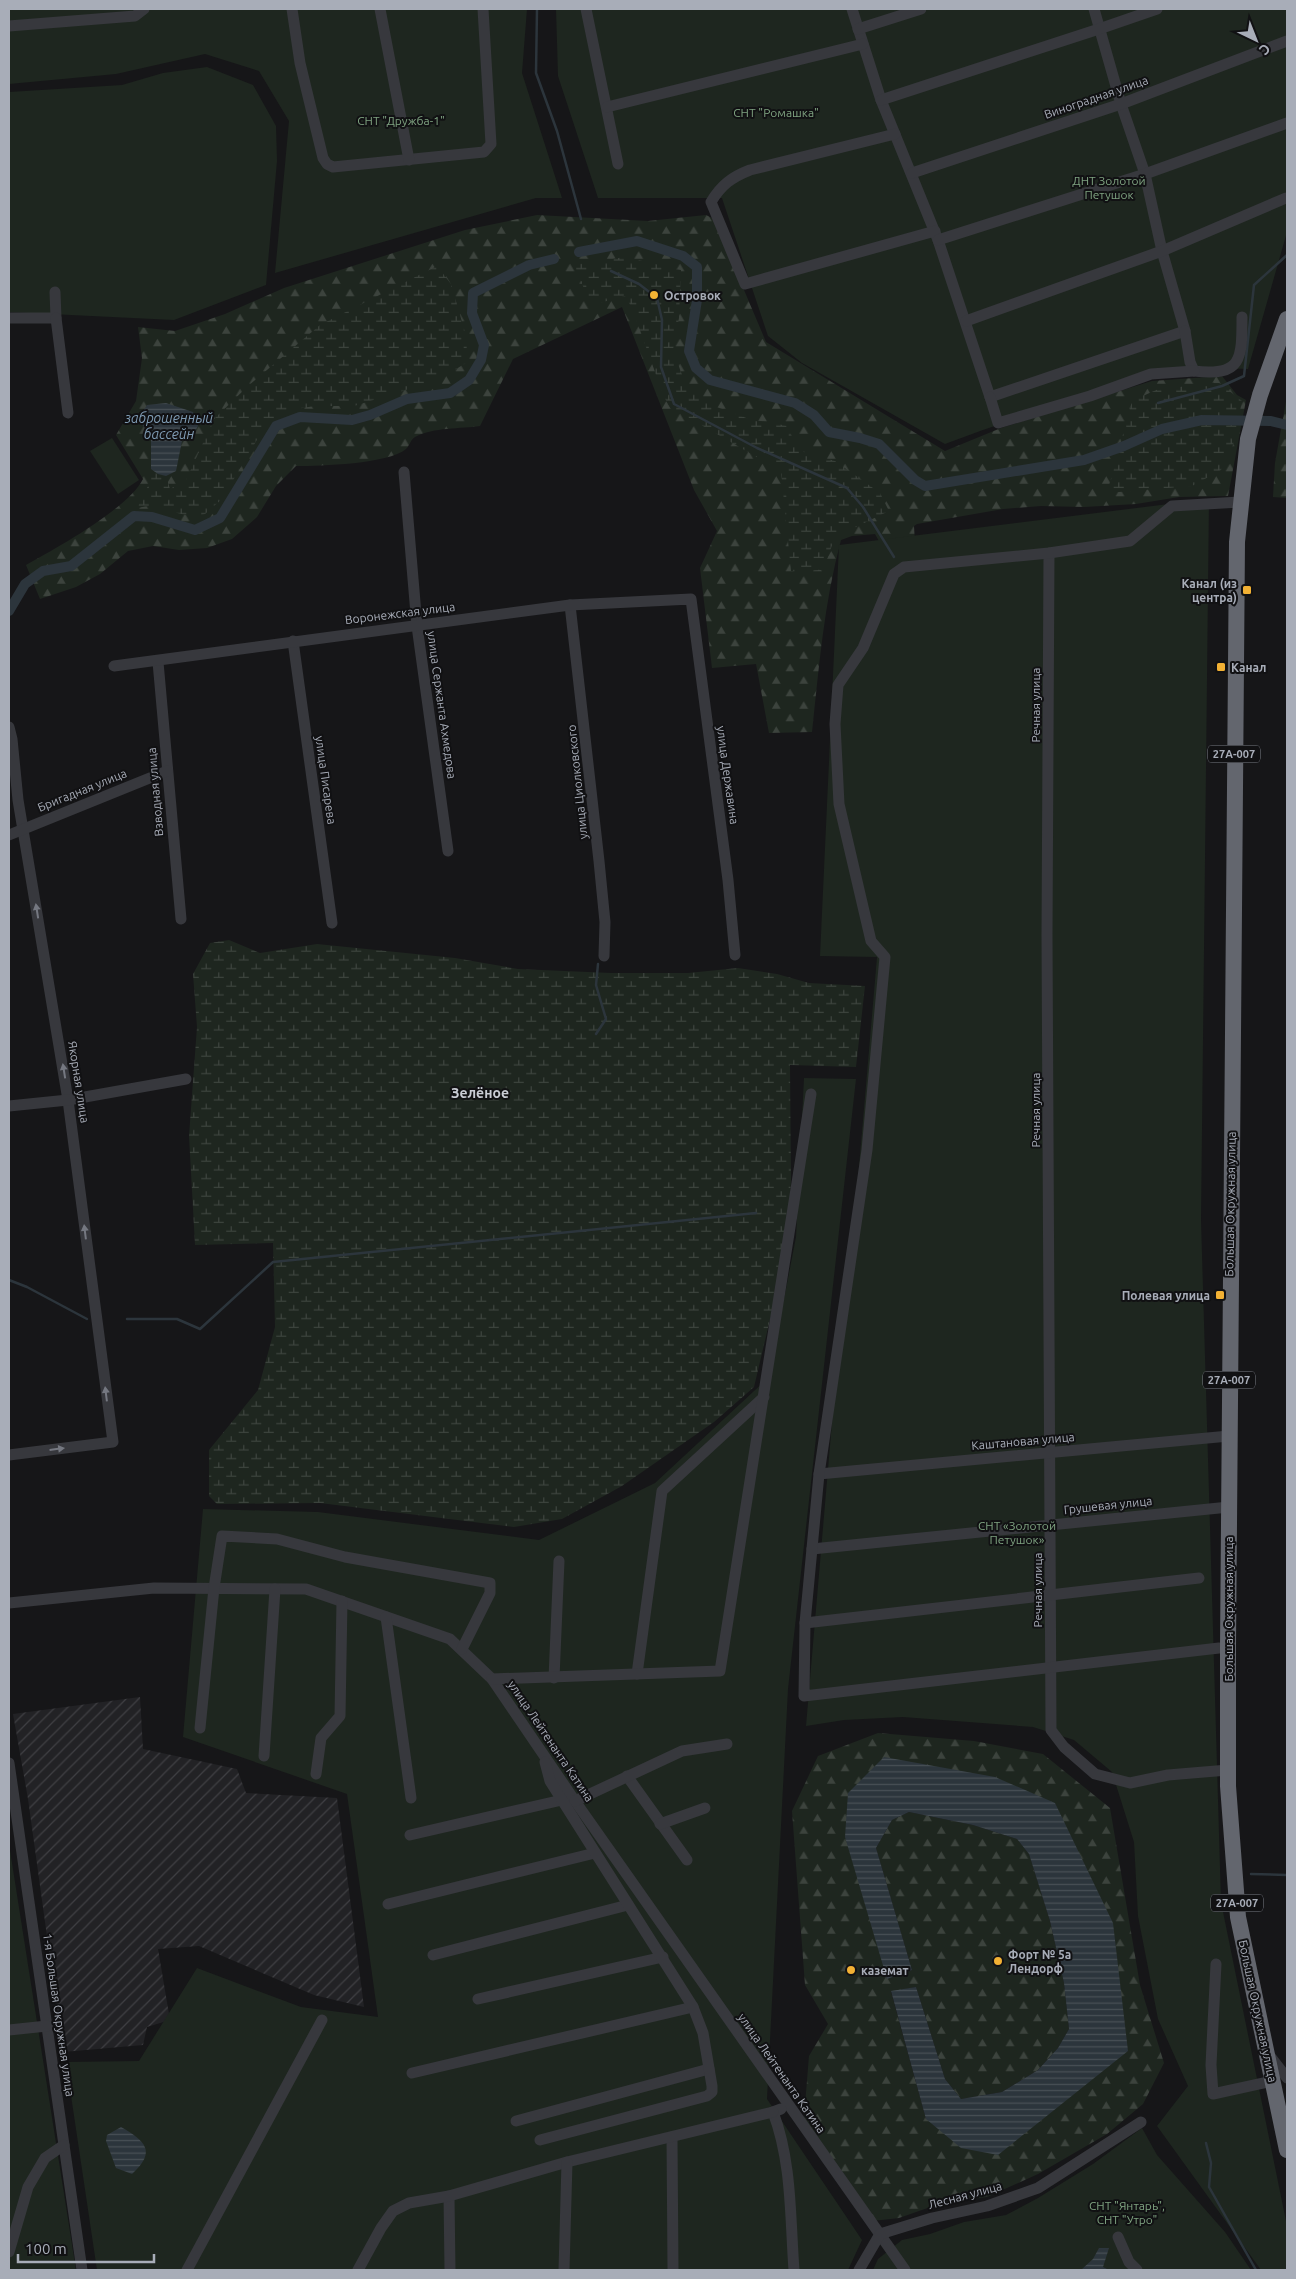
<svg xmlns="http://www.w3.org/2000/svg" width="1296" height="2279" font-family="Ubuntu,sans-serif">
	<defs>
		<pattern id="industrial-furrows" width="10" height="10" patternUnits="userSpaceOnUse" patternTransform="scale(1.25)"><rect width="10" height="10" fill="#222225"/><path d="M-1 1l2-2M0 10L10 0M9 11l2-2" fill="none" stroke="#3f3f43"/></pattern>
		<pattern id="forest-firs" width="22" height="20" patternUnits="userSpaceOnUse" patternTransform="scale(1.25)"><rect width="22" height="20" fill="#1e261f"/><path d="M5 1l3.5 6h-7zM16 11l3.5 6h-7z" fill="#3c433d"/></pattern>
		<pattern id="wetland-marsh" width="20" height="14" patternUnits="userSpaceOnUse" patternTransform="scale(1.25)"><rect width="20" height="14" fill="#1e261f"/><path d="M1 5h8M5 5V1M11 12h8M15 12V8" fill="none" stroke="#3c433d"/></pattern>
		<pattern id="water-rules" width="6" height="5" patternUnits="userSpaceOnUse" patternTransform="scale(1.25)"><rect width="6" height="5" fill="#2c353c"/><path d="M0 2.5h6" fill="none" stroke="#485056"/></pattern>
	</defs>
	<rect width="100%" height="100%" fill="#161618"/>
	<polygon fill="url(#industrial-furrows)" points="140,1697 143,1749 237,1769 246,1793 337,1798 364,2007 314,1995 199,1946 158,1949 170,2020 147,2027 143,2045 63,2052 28,1799 13,1714"/>
	<g fill="url(#forest-firs)" fill-rule="evenodd">
		<path d="M 537,215 L 648,221 L 706,215 L 714,219 L 766,342 L 945,451 L 1001,428 L 1152,381 L 1222,376 L 1237,395 L 1246,400 L 1228,496 L 1179,497 L 1136,504 L 1084,507 L 1041,506 L 1003,509 L 917,524 L 914,526 L 916,561 L 892,564 L 875,534 L 852,536 L 841,540 C 824,603 819,667 812,732 L 769,733 L 756,664 L 712,668 L 700,568 L 717,531 L 694,490 L 622,307 L 513,359 L 480,426 C 460,429 434,427 415,437 C 411,439 410,445 406,449 C 388,464 320,466 296,466 L 276,486 L 257,517 L 232,539 L 207,548 L 179,550 L 153,546 L 128,551 L 100,574 L 76,587 L 40,599 L 26,565 C 55,549 129,508 143,479 L 116,435 L 136,401 L 142,358 L 138,327 L 175,331 L 225,314 L 284,288 L 465,230 Z"/>
		<polygon points="1287,396 1287,498 1273,497 1275,463"/>
		<path d="M 878,1733 L 974,1741 L 1043,1754 L 1110,1808 L 1140,1985 L 1164,2063 L 1143,2104 L 1107,2134 L 1038,2174 L 987,2197 L 936,2205 L 899,2218 L 872,2221 L 804,2118 L 809,2056 L 828,2024 L 805,1985 L 792,1811 L 818,1756 ZM 848,1793 L 1055,1803 L 1128,2051 L 926,2119 L 891,1992 L 916,1987 L 945,2079 L 961,2099 L 1002,2092 L 1038,2070 L 1058,2048 L 1069,2029 L 1064,1983 L 1050,1921 L 1029,1854 L 1017,1839 L 973,1825 L 909,1812 L 892,1820 L 876,1848 L 912,1970 L 887,1979 Z"/>
	</g>
	<g fill="url(#wetland-marsh)">
		<polygon points="625,257 681,270 679,318 673,350 686,386 714,406 749,419 788,426 797,450 835,461 880,493 889,511 835,537 823,570 791,571 781,471 670,407 664,397 632,308 625,296 592,305 573,265"/>
		<polygon points="437,266 451,284 467,339 466,363 438,380 354,406 315,406 283,411 261,433 222,499 205,514 194,517 148,506 137,508 148,486 151,469 158,474 166,476 170,489 186,480 214,419 248,386 320,325"/>
		<polygon points="1218,382 1242,401 1233,445 1221,470 1192,486 1107,493 1132,401 1156,390"/>
		<polygon points="229,940 260,953 317,944 455,958 518,969 611,973 688,973 738,968 777,974 809,983 865,986 856,1067 790,1065 791,1181 788,1229 776,1294 754,1387 714,1422 622,1486 562,1519 514,1527 320,1503 217,1504 209,1496 209,1450 258,1390 275,1327 273,1243 195,1245 189,1136 197,1027 193,974 210,943"/>
	</g>
	<g fill="#1e261f">
		<polygon points="9,9 527,9 522,73 562,198 536,198 275,273 289,121 259,71 205,54 116,74 9,84"/>
		<path d="M 556,9 L 1287,9 L 1287,232 L 1248,369 C 1190,366 1134,382 1080,399 C 1034,412 990,427 945,444 L 802,363 L 768,336 L 722,198 L 598,198 L 558,76 Z"/>
		<polygon points="207,67 253,85 276,126 277,161 266,285 174,320 9,312 9,92 122,85 163,73"/>
		<polygon points="112,438 139,480 118,494 90,451"/>
		<polygon points="1209,499 1201,1220 1221,1902 1287,2226 1287,2269 1284,2270 1261,2270 1157,2126 1188,2086 1158,2019 1138,1916 1134,1842 1112,1772 1074,1740 1033,1727 903,1717 844,1720 806,1726 840,1329 851,1260 877,957 820,956 839,545"/>
		<polygon points="804,1078 856,1079 788,1689 767,2099 862,2240 848,2270 97,2270 66,2062 139,2061 197,1968 301,2007 378,2017 347,1794 183,1737 203,1509 318,1512 539,1540 655,1483 769,1377 796,1237"/>
		<polygon points="9,1844 76,2270 9,2270"/>
		<polygon points="1142,2128 1157,2155 1225,2232 1251,2270 873,2270 878,2259 902,2240 930,2234 964,2222 1006,2215 1038,2198 1093,2164"/>
	</g>
	<g fill="url(#water-rules)">
		<polygon points="166,403 193,412 198,426 193,435 182,441 176,471 166,476 158,474 151,469 151,435 143,426 140,416 147,405"/>
		<polygon points="884,1757 995,1777 1055,1803 1113,1923 1128,2051 998,2155 961,2148 926,2119 891,1991 916,1987 945,2079 961,2099 1002,2092 1038,2070 1058,2048 1069,2029 1064,1983 1050,1921 1029,1854 1017,1839 973,1825 909,1812 892,1820 876,1848 912,1970 887,1979 845,1837 848,1793"/>
		<path d="M 121,2127 C 145,2141 157,2151 132,2174 L 116,2168 L 106,2141 L 107,2135 Z"/>
		<polygon points="1099,2248 1109,2248 1103,2267 1109,2270 1081,2270 1093,2259"/>
	</g>
	<g fill="none" stroke-linecap="round" stroke-linejoin="round">
		<g stroke="#2c353c" stroke-width="2.5">
			<polyline points="537,9 536,73 557,131 581,219"/>
			<polyline points="611,271 639,284 657,298 662,320 661,367 674,404 757,448 847,488 863,507 894,557"/>
			<polyline points="1158,403 1222,386 1244,376 1254,285 1287,255"/>
			<polyline points="596,1034 606,1019 596,985 598,964"/>
			<polyline points="9,1280 27,1287 87,1319"/>
			<polyline points="127,1319 177,1319 200,1329 273,1262 756,1213"/>
			<polyline points="1251,1874 1287,1875"/>
			<polyline points="1206,2143 1211,2163 1209,2187 1256,2270"/>
		</g>
		<g stroke="#2c353c" stroke-width="10">
			<polyline points="579,252 637,241 683,256 697,267 697,300 689,351 696,368 710,380 795,403 814,415 829,432 860,438 879,444 915,480 925,486 1084,460 1124,446 1162,429 1202,420 1271,421 1287,425"/>
			<polyline points="9,611 25,584 43,571 71,566 134,516 152,517 195,530 220,518 276,426 300,417 352,420 370,415 407,399 450,393 469,380 481,360 484,345 472,313 473,293 529,265 554,259"/>
		</g>
		<g stroke="#37383d" stroke-width="11">
			<polyline points="292,9 300,63 323,158 327,164 333,167 484,152 491,144 483,9"/>
			<polyline points="380,9 409,160"/>
			<polyline points="586,9 618,164"/>
			<polyline points="852,9 881,100 938,240 990,397 1185,331 1162,251 1145,174 1121,104 1094,9"/>
			<polyline points="9,26 135,16 144,9"/>
			<polyline points="858,29 921,9"/>
			<polyline points="881,100 1099,29 1157,9"/>
			<polyline points="607,107 863,44"/>
			<path d="M 895,134 L 750,170 C 732,177 721,185 711,202 L 745,284 L 935,231"/>
			<polyline points="912,173 1121,104 1287,41"/>
			<polyline points="938,240 1145,174 1287,123"/>
			<polyline points="9,318 56,318 55,292"/>
			<polyline points="56,318 68,413"/>
			<polyline points="966,321 1162,251 1286,198"/>
			<path d="M 1185,331 L 1190,362 L 1194,371 C 1242,377 1242,359 1242,317"/>
			<polyline points="990,397 998,423 1090,396 1151,374 1194,371"/>
			<polyline points="404,472 417,626 448,851"/>
			<polyline points="1049,553 1047,935 1051,1730 1064,1747 1095,1774 1130,1783 1168,1775 1228,1770"/>
			<polyline points="570,605 599,861 605,922 604,956"/>
			<polyline points="293,641 332,923"/>
			<polyline points="158,662 181,919"/>
			<polyline points="114,666 570,605 691,599 728,880 735,955"/>
			<polyline points="9,727 12,739 18,800 68,1100 113,1442 9,1455"/>
			<polyline points="9,835 167,771"/>
			<polyline points="9,1106 68,1100 186,1079"/>
			<polyline points="819,1474 1229,1436"/>
			<polyline points="812,1549 1229,1507"/>
			<polyline points="9,1603 154,1588 306,1589 450,1639 492,1679 575,1801 905,2270"/>
			<polyline points="386,1617 411,1798"/>
			<polyline points="805,1623 1199,1578"/>
			<polyline points="1219,1648 804,1696 805,1623 819,1474 867,1150 885,957 871,941 839,804 835,724 838,685 863,648 894,574 904,567 1049,553 1130,541 1172,506 1240,502"/>
			<polyline points="637,1674 662,1491 764,1397"/>
			<polyline points="554,1678 559,1561"/>
			<polyline points="492,1679 720,1671 811,1094"/>
			<polyline points="200,1728 214,1588 222,1536 277,1539 345,1557 490,1583 490,1593 462,1649"/>
			<polyline points="264,1756 275,1589"/>
			<polyline points="9,1763 82,2270"/>
			<polyline points="316,1774 321,1738 340,1716 342,1601"/>
			<polyline points="627,1776 687,1860"/>
			<polyline points="575,1801 682,1751 727,1744"/>
			<polyline points="660,1824 705,1808"/>
			<polyline points="410,1835 562,1800"/>
			<polyline points="388,1904 595,1853"/>
			<polyline points="433,1955 628,1905"/>
			<polyline points="1216,1964 1211,2065 1213,2094 1273,2081"/>
			<polyline points="478,1999 663,1957"/>
			<polyline points="9,2030 47,2026"/>
			<polyline points="1270,2056 1287,2078"/>
			<polyline points="412,2073 693,2007"/>
			<path d="M 781,2109 L 773,2112 C 792,2162 790,2217 794,2270"/>
			<polyline points="516,2121 709,2069"/>
			<polyline points="672,2137 673,2270"/>
			<polyline points="540,2140 707,2096 712,2092 712,2086 703,2033 693,2007 550,1781 545,1762"/>
			<polyline points="449,2196 450,2270"/>
			<polyline points="1118,2237 1129,2262 1137,2270"/>
			<polyline points="9,2252 28,2187 45,2158 64,2145"/>
			<polyline points="187,2270 322,2020"/>
			<polyline points="358,2270 381,2228 393,2211 409,2203 449,2196 567,2162 773,2112"/>
			<polyline points="564,2270 567,2162"/>
			<polyline points="859,2270 880,2234 932,2218 987,2206 1038,2188 1141,2122"/>
		</g>
		<polyline stroke="#63666e" stroke-width="16" points="1287,319 1260,395 1248,439 1237,542 1228,1647 1228,1786 1238,1917 1287,2150"/>
	</g>
	<defs><path id="oneway-solid" d="M-6-.8H1V-3.2L6.5 0L1 3.2V.8H-6Z" transform="scale(1.25)"/></defs>
	<g fill="#757881">
		<use href="#oneway-solid" transform="translate(37 911) rotate(-99)"/>
		<use href="#oneway-solid" transform="translate(64 1071) rotate(-99)"/>
		<use href="#oneway-solid" transform="translate(85 1232) rotate(-97)"/>
		<use href="#oneway-solid" transform="translate(106 1394) rotate(-97)"/>
		<use href="#oneway-solid" transform="translate(57 1449) rotate(-7)"/>
	</g>
	<g fill="#f2b134" stroke="#111113" stroke-width="2">
		<circle cx="654" cy="295" r="5"/>
		<rect x="1242" y="585" width="10" height="10" rx="2.5"/>
		<rect x="1216" y="662" width="10" height="10" rx="2.5"/>
		<rect x="1215" y="1290" width="10" height="10" rx="2.5"/>
		<circle cx="998" cy="1961" r="5"/>
		<circle cx="851" cy="1970" r="5"/>
	</g>
	<g text-anchor="middle" dominant-baseline="central" stroke-width="4" stroke-linejoin="round" paint-order="stroke">
		<g fill="#111113" stroke="#7b7e86" stroke-width="1">
			<rect x="1208" y="745.5" width="52" height="17" rx="4"/>
			<rect x="1203" y="1371.5" width="52" height="17" rx="4"/>
			<rect x="1211" y="1894.5" width="52" height="17" rx="4"/>
		</g>
		<g font-size="11" font-weight="bold" fill="#a8adb8">
			<text x="1234" y="754">27А-007</text>
			<text x="1229" y="1380">27А-007</text>
			<text x="1237" y="1903">27А-007</text>
		</g>
		<g font-size="12" fill="#a8adb8" stroke="#111113">
			<text transform="translate(1096 97) rotate(-19)">Виноградная улица</text>
			<text transform="translate(400 613) rotate(-7)">Воронежская улица</text>
			<text transform="translate(442 705) rotate(82)">улица Сержанта Ахмедова</text>
			<text transform="translate(1035 705) rotate(-90)">Речная улица</text>
			<text transform="translate(728 775) rotate(82)">улица Державина</text>
			<text transform="translate(326 780) rotate(82)">улица Писарева</text>
			<text transform="translate(577 782) rotate(-96)">улица Циолковского</text>
			<text transform="translate(82 790) rotate(-22)">Бригадная улица</text>
			<text transform="translate(155 792) rotate(-95)">Взводная улица</text>
			<text transform="translate(79 1082) rotate(81)">Якорная улица</text>
			<text transform="translate(1035 1110) rotate(-90)">Речная улица</text>
			<text transform="translate(1230 1204) rotate(-89)">Большая Окружная улица</text>
			<text transform="translate(1023 1441) rotate(-5)">Каштановая улица</text>
			<text transform="translate(1108 1505) rotate(-6)">Грушевая улица</text>
			<text transform="translate(1037 1590) rotate(-90)">Речная улица</text>
			<text transform="translate(1228 1609) rotate(-90)">Большая Окружная улица</text>
			<text transform="translate(551 1741) rotate(56)">улица Лейтенанта Катина</text>
			<text transform="translate(1258 2011) rotate(78)">Большая Окружная улица</text>
			<text transform="translate(59 2015) rotate(82)">1-я Большая Окружная улица</text>
			<text transform="translate(782 2073) rotate(55)">улица Лейтенанта Катина</text>
			<text transform="translate(965 2195) rotate(-15)">Лесная улица</text>
		</g>
		<g font-size="12" fill="#7fa381" stroke="#111113">
			<text x="776" y="112">СНТ "Ромашка"</text>
			<text x="401" y="120">СНТ "Дружба-1"</text>
			<text x="1109" y="180">ДНТ Золотой<tspan x="1109" dy="14">Петушок</tspan></text>
			<text x="1017" y="1525">СНТ «Золотой<tspan x="1017" dy="14">Петушок»</tspan></text>
			<text x="1127" y="2205">СНТ "Янтарь",<tspan x="1127" dy="14">СНТ "Утро"</tspan></text>
		</g>
		<g font-size="12" font-weight="bold" fill="#a8adb8" stroke="#111113" text-anchor="start">
			<text x="664" y="295">Островок</text>
			<text x="1237" y="583" text-anchor="end">Канал (из<tspan x="1237" dy="14">центра)</tspan></text>
			<text x="1231" y="667">Канал</text>
			<text x="1210" y="1295" text-anchor="end">Полевая улица</text>
			<text x="1008" y="1954">Форт № 5а<tspan x="1008" dy="14">Лендорф</tspan></text>
			<text x="861" y="1970">каземат</text>
		</g>
		<g font-size="14" font-style="italic" fill="#7f9bb3" stroke="#111113">
			<text x="169" y="418">заброшенный<tspan x="169" dy="16">бассейн</tspan></text>
		</g>
		<g font-size="14" font-weight="bold" fill="#c9ccd4" stroke="#111113">
			<text x="480" y="1093">Зелёное</text>
		</g>
	</g>
	<rect width="1296" height="2279" fill="none" stroke="#a8adb8" stroke-width="20"/>
	<g transform="translate(1256 40) rotate(137)" stroke="#111113" stroke-width="4" paint-order="stroke">
	<path d="M0-4L9 19L0 12L-9 19Z" fill="#a8adb8"/>
	<text y="-8" font-size="14" font-weight="bold" text-anchor="middle" fill="#a8adb8">С</text>
	</g>
	<path d="M18 2254v8h136v-8" fill="none" stroke="#a8adb8" stroke-width="2.5"/>
	<text x="25" y="2254" font-size="15" fill="#a8adb8" stroke="#111113" stroke-width="4" paint-order="stroke">100 m</text>
</svg>
